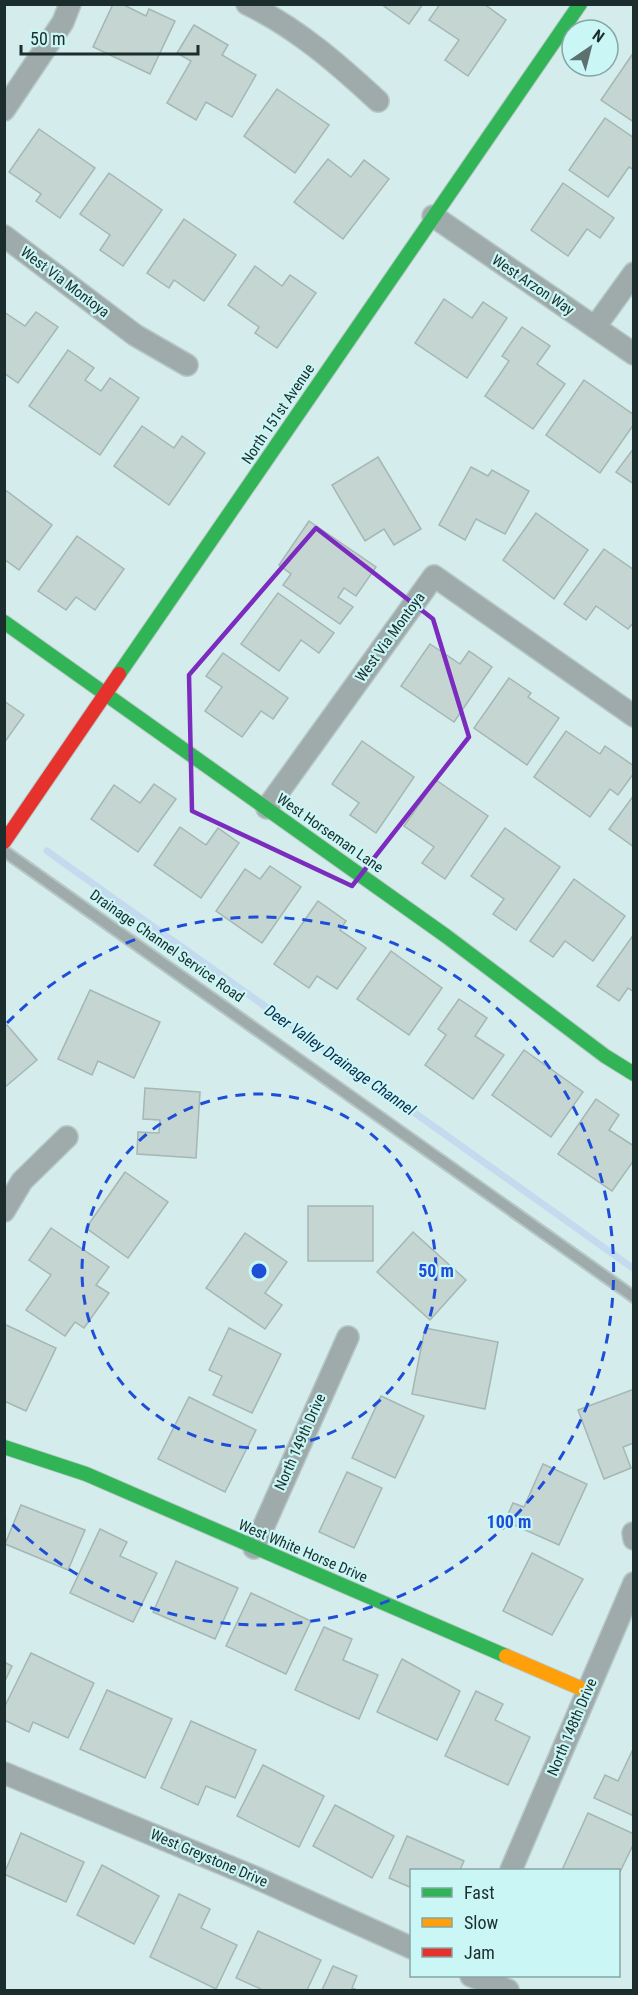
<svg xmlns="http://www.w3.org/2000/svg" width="638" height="1995" font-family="'Roboto Condensed',sans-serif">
	<rect width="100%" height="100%" fill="#d4eceb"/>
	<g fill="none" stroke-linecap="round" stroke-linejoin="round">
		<polyline stroke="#c4daef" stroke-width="7" points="47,851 634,1269"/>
	</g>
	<g fill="#c4d5d2" stroke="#a5b7b3" stroke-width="1.5">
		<polygon points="113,4 122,4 146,16 149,9 175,21 150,74 93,47"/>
		<polygon points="381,4 423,4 409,24"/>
		<polygon points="440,4 484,4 506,20 468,76 445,60 459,40 429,20"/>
		<polygon points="194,25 228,45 222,55 256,75 232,117 206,102 196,120 167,103 191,61 177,53"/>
		<polygon points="634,52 634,122 601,100"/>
		<polygon points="277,89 329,125 295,173 244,136"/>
		<polygon points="605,118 634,138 634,170 629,167 608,197 569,170"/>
		<polygon points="39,129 95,168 60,218 36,201 41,194 9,172"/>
		<polygon points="328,159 351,177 364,160 389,179 343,239 294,202"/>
		<polygon points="109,173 162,210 123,266 100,250 110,235 80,214"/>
		<polygon points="563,183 614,218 600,238 587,229 568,256 531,230"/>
		<polygon points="184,219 236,255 204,301 174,280 169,288 147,273"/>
		<polygon points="255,266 282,286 290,275 316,293 277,348 255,333 259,327 228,305"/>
		<polygon points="444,299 472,318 483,302 507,318 467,378 415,343"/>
		<polygon points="4,312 25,326 36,312 58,327 18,383 4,373"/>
		<polygon points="522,327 550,346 537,364 565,384 533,429 485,396 509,361 502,356"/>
		<polygon points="68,350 94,368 85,380 101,391 110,378 139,398 100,455 29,406"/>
		<polygon points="584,380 634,415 634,424 600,473 546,435"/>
		<polygon points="142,426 174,448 182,436 205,453 169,505 114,466"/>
		<polygon points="634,448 634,484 616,472"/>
		<polygon points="378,457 421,529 394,545 384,529 365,541 332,485"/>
		<polygon points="471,467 488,476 492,470 529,491 505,534 476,519 465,540 439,525"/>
		<polygon points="4,489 52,525 19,570 4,559"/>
		<polygon points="536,513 588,550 554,599 503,560"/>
		<polygon points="309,521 376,567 356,596 344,588 338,597 353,607 340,624 283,585 291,574 279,565"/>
		<polygon points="77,536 124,569 95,610 76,597 66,610 38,591"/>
		<polygon points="604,549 634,570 634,622 628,629 596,606 586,620 564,604"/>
		<polygon points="278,593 334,633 319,653 301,640 279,671 241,644"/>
		<polygon points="430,644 460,664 469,651 492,667 454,722 401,686"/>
		<polygon points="223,653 288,698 273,719 261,711 242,737 205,711 222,687 206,676"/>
		<polygon points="509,678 531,693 528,697 559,718 527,765 474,728"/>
		<polygon points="4,701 24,715 4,743"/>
		<polygon points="566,731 600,754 605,746 634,766 634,773 618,795 610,789 590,817 534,777"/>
		<polygon points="362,741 414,777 376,833 350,815 359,803 332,784"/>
		<polygon points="436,780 488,816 445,879 422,863 434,847 404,826"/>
		<polygon points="154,784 176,799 138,852 91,819 114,785 140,803"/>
		<polygon points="634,795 634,847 609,829"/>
		<polygon points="180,827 206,845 218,828 239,843 201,898 154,865"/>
		<polygon points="505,828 560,867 516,930 493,914 504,899 471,876"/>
		<polygon points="270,866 301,887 262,943 216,911 245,869 260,879"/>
		<polygon points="574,879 625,916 593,961 565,941 553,957 530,941"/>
		<polygon points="318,901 346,921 340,930 366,948 337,989 317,976 309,988 274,964"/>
		<polygon points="634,934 634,992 628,988 619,1001 597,986"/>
		<polygon points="391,951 442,988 409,1035 357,999"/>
		<polygon points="90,990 160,1022 134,1078 98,1061 92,1075 58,1059"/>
		<polygon points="459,999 487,1018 475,1036 504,1055 473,1099 425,1065 446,1035 438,1029"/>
		<polygon points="7,1025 37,1060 4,1088 4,1027"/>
		<polygon points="524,1050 583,1092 551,1137 492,1095"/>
		<polygon points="145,1088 200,1092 196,1158 137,1154 138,1132 159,1133 160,1120 143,1119"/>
		<polygon points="596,1099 619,1115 609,1130 634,1146 634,1160 612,1191 558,1154"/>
		<polygon points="125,1172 168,1202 128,1258 86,1228"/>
		<rect x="308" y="1206" width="65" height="55"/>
		<polygon points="51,1228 109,1267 96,1285 109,1293 84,1328 75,1322 65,1336 26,1310 51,1275 29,1260"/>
		<polygon points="413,1232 466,1280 430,1320 377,1272"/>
		<polygon points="245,1233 287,1262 265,1293 282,1305 265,1329 206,1288"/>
		<polygon points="4,1324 56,1348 26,1411 4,1401"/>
		<polygon points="229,1328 281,1354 252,1413 213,1395 222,1376 209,1370"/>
		<polygon points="425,1328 498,1342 485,1409 412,1394"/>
		<polygon points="634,1389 634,1443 623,1447 631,1468 604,1479 578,1410"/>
		<polygon points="381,1396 424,1416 395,1478 352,1458"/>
		<polygon points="189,1397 256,1430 225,1492 158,1459"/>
		<polygon points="543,1464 587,1484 559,1545 505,1521 513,1503 524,1507"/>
		<polygon points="347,1472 382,1488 354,1548 319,1532"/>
		<polygon points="21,1505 85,1530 68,1570 5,1544"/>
		<polygon points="100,1529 127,1542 120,1556 157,1573 133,1622 70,1593"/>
		<polygon points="532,1553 583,1579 552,1635 503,1611"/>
		<polygon points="176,1561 238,1588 215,1639 153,1612"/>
		<polygon points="251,1593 311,1621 286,1674 226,1646"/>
		<polygon points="324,1627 352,1639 343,1660 378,1675 359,1719 295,1690"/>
		<polygon points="31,1653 94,1683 68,1738 33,1722 29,1732 4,1720 4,1708"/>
		<polygon points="402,1659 460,1691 437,1740 377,1712"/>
		<polygon points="4,1662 12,1666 4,1683"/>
		<polygon points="107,1690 172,1719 145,1778 80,1749"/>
		<polygon points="476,1691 503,1704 495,1720 530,1737 508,1785 445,1756"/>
		<polygon points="191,1721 256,1750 235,1798 206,1786 198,1805 161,1788"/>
		<polygon points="634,1747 634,1816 594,1798 605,1775 618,1781"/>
		<polygon points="263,1765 324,1796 299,1847 237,1816"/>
		<polygon points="335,1805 394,1836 372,1878 313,1846"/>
		<polygon points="588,1813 634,1834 634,1843 618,1876 618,1870 562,1870"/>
		<polygon points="21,1833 84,1862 66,1902 4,1874"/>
		<polygon points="407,1836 464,1861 460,1870 412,1870 412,1888 389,1878"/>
		<polygon points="102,1865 159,1896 134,1944 77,1915"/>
		<polygon points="179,1894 210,1909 201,1928 237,1945 216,1989 150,1957"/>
		<polygon points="258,1931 321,1960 307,1990 263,1990 236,1978"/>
		<polygon points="333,1966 357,1976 352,1988 357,1990 322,1990"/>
	</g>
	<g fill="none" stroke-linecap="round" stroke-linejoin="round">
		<defs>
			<polyline id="lane" points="4,851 634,1297"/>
			<g id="street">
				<path d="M 247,4 C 297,28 338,64 378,101"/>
				<polyline points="4,110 63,22 70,4"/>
				<polyline points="433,216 634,354"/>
				<polyline points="4,236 135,335 187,365"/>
				<polyline points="595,327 634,273"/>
				<polyline points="267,808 434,576 634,716"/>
				<polyline points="4,1211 22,1181 67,1137"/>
				<polyline points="633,1533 634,1539"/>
				<polyline points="254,1548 348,1337"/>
				<polyline points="4,1773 252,1876 412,1948"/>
				<polyline points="511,1870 634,1583"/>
				<polyline points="471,1976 508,1990"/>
			</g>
			<g id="fast">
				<polyline points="4,622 446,936 605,1056 634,1074"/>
				<polyline points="119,674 580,4"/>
				<polyline points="4,1447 86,1474 506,1656"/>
			</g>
			<polyline id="slow" points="506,1656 587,1691"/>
			<polyline id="jam" points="4,842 119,674"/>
		</defs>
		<use href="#lane" stroke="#b5c8c7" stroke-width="14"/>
		<use href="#street" stroke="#b5c8c7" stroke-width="24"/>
		<use href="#fast" stroke="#b5c8c7" stroke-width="16"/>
		<use href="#slow" stroke="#b5c8c7" stroke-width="16"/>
		<use href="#jam" stroke="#b5c8c7" stroke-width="16"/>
		<use href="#lane" stroke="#9fabab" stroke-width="10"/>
		<use href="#street" stroke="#9fabab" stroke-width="21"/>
		<use href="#fast" stroke="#30b455" stroke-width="14"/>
		<use href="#slow" stroke="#ff9f0a" stroke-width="14"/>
		<use href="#jam" stroke="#e5322d" stroke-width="14"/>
	</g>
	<path fill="none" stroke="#7b2cbf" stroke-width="4.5" stroke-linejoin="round" d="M 316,528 L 433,619 L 469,737 L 352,886 L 192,811 L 189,675 Z"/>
	<g fill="none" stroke="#1d4ed8" stroke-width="3" stroke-dasharray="10 8">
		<circle cx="259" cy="1271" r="177"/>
		<path d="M7 1023A354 354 0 1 1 7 1519"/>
	</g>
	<g text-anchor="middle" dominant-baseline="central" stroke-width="4.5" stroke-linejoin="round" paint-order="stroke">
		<g font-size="15" fill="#1c2d2d" stroke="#caf6f5">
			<text transform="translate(65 282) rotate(37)">West Via Montoya</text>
			<text transform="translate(533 285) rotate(34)">West Arzon Way</text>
			<text transform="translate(278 414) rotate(-56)">North 151st Avenue</text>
			<text transform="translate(390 637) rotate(-54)">West Via Montoya</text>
			<text transform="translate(330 833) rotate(35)">West Horseman Lane</text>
			<text transform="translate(167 946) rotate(35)">Drainage Channel Service Road</text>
			<text transform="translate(300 1442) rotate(-66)">North 149th Drive</text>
			<text transform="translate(303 1551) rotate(23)">West White Horse Drive</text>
			<text transform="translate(572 1727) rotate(-67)">North 148th Drive</text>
			<text transform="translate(209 1858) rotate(23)">West Greystone Drive</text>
		</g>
		<g font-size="16" font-style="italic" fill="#0c2a50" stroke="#caf6f5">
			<text transform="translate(340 1060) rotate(35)">Deer Valley Drainage Channel</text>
		</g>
	</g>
	<circle cx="259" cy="1271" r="9" fill="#1d4ed8" stroke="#caf6f5" stroke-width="3"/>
	<g font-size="18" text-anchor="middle" font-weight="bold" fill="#1d4ed8" stroke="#caf6f5" stroke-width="4.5" stroke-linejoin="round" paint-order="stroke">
		<text x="436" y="1277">50 m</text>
		<text x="509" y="1528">100 m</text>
	</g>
	<rect width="638" height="1995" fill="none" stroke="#1c2d2d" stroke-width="12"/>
	<rect x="410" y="1869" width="210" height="108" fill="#caf6f5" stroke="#84a6a5" stroke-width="1.5"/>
	<rect x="422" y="1888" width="30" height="9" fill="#30b455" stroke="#84a6a5" stroke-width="1.5"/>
	<text x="464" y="1899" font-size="18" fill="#1c2d2d">Fast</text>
	<rect x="422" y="1918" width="30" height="9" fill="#ff9f0a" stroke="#84a6a5" stroke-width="1.5"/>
	<text x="464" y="1929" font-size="18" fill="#1c2d2d">Slow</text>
	<rect x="422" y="1948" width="30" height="9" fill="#e5322d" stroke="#84a6a5" stroke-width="1.5"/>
	<text x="464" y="1959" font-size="18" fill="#1c2d2d">Jam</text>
	<g transform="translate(590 48) rotate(35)"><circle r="28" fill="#caf6f5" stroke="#84a6a5" stroke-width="1.5"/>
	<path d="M0-4.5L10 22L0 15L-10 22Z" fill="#5c7070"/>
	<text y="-9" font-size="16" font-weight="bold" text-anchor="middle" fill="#1c2d2d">N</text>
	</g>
	<path d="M21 45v9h177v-9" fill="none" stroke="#1c2d2d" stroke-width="3"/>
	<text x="30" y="45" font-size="18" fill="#1c2d2d" stroke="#caf6f5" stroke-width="4.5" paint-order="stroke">50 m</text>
</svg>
